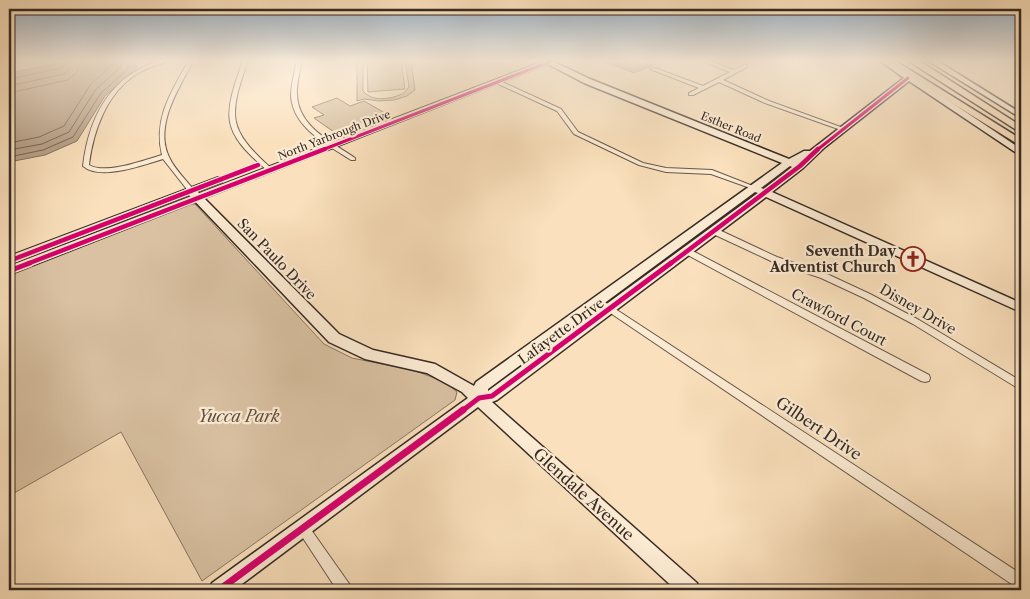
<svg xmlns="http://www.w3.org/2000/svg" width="1030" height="599" font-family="'Libre Caslon Text',serif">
	<rect width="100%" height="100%" fill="#fae0bc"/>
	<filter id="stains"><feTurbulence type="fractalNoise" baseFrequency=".004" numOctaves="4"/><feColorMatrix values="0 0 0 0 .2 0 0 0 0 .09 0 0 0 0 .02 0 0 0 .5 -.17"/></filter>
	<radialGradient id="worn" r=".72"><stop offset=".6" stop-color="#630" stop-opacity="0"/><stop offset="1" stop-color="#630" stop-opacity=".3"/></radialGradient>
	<g fill="#d9c1a2" stroke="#887664">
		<path d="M 357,60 L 363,60 L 363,91 C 373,103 392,99 404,93 L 409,87 L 405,60 L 411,60 L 415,90 L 407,96 L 394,100 L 379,101 L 364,99 L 357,101 Z"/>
		<polygon points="401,60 405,89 368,92 367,60"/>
		<polygon points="337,98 350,106 364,101 385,113 334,132 314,118 324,115 312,107"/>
		<polygon points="187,204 195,204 324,344 352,358 413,370 445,382 457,392 455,400 202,581 121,432 9,496 9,274"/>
	</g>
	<g fill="#b8a289" stroke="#847261">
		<polygon points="76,60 129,60 138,67 105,96 77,141 45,155 9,162 9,76 13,72"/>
		<polygon points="604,61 642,60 653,65 634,73 602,61"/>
	</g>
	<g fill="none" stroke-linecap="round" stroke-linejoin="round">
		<g stroke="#786657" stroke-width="1">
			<polyline points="9,79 62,68 66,60"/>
			<polyline points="9,86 64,74 70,68 72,60"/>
			<polyline points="9,93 68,80 77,72 80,60"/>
			<polyline points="9,143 39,137 64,126 91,84 112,65 113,60"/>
			<polyline points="9,150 42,144 69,132 96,89 121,67 121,60"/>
			<polyline points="9,157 43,150 73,137 101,93 128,69 127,60"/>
		</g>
		<defs>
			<g id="street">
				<path d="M 161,60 L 170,60 C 159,65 148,67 137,74 C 107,92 93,131 89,165 C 106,175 144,160 162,155 C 153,118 172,91 189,60 L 194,60 C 179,88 154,125 169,157 C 175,170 186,180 195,191 L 191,193 L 189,192 L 163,159 C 143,165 100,181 83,166 C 89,116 110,76 161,60 Z"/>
				<path d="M 243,60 L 248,60 C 229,116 226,128 272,169 L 272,171 L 268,171 C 220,130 223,118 243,60 Z"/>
				<path d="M 297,60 L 302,60 C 300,72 296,84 297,95 C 298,127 332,142 355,158 L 355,160 L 351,160 C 327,144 293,128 291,96 C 291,84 295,72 297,60 Z"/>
				<polygon points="699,60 707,60 734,70 743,65 747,65 747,67 723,80 769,101 846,129 841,130 765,103 719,82 693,95 689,95 689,93 699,88 650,69 655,68 703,86 730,72"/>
				<polygon points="498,80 561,109 578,132 643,163 666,168 712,170 758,188 755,190 753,189 711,174 666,172 639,165 574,134 557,111 496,83 495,82"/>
				<polygon points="711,229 717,229 777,257 827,274 870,294 919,320 1021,381 1021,390 913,324 864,298 821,278 771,261 711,233 710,231"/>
				<polygon points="687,248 929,375 930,378 929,381 925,382 921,381 684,253 683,251"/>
				<polygon points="600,299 1021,574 1021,589 1016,587 597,304 596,302 597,300"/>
				<polygon points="303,522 307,524 350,585 352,590 337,590 299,532 297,528 299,524"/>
			</g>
			<g id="secondary">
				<path d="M 540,60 L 550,60 L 590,79 L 789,159 L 804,151 L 810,151 L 904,78 L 879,60 L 888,60 L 1021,149 L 1021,156 L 909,81 L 825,147 L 803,168 L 772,192 L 1021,303 L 1021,312 L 766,197 L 497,400 L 492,402 L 697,583 L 699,590 L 676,590 L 478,407 L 234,590 L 210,590 L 212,583 L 468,398 L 462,392 L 427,373 L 365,359 L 329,342 L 187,193 L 187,189 L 195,189 L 339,334 L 373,350 L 435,364 L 474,386 L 476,382 L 782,163 L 584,83 ZM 790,166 L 792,167 L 764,189 L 761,188 ZM 755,192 L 758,193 L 488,391 L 488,389 Z"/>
				<polygon points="927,60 936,60 1021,113 1021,118"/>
			</g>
			<g id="primary">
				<polygon points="546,60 558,60 9,275 9,266"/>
				<polygon points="218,177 222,178 222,182 9,265 9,256"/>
			</g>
			<g id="highway">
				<polygon points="883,60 894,60 1021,139 1021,146"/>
				<polygon points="907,60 918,60 1021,126 1021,133"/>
			</g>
		</defs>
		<use href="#street" stroke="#68584b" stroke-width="2"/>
		<use href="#secondary" stroke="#372b25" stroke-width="3"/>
		<use href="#primary" stroke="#372b25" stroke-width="2"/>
		<use href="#highway" stroke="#372b25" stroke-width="3"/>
		<use href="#street" fill="#fcebd3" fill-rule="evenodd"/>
		<use href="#secondary" fill="#fcebd3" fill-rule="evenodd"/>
		<use href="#primary" fill="#fae0bc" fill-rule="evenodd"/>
		<use href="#highway" fill="#fae0bc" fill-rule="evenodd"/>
		<defs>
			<g id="cycleway-far3">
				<polyline points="322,150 554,60"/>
				<polyline points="817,150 908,78"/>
			</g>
			<g id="cycleway-far2">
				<polyline points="9,261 258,165"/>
				<polyline points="27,264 325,149"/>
				<polyline points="670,264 800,166 818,149"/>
			</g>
			<g id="cycleway-far1">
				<polyline points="9,271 30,263"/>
				<polyline points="462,411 479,398 492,396 671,263"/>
			</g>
			<polyline id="cycleway" points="219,590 463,410"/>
		</defs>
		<use href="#cycleway-far3" stroke="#fcebd3" stroke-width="5"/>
		<use href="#cycleway-far2" stroke="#fcebd3" stroke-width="7"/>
		<use href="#cycleway-far1" stroke="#fcebd3" stroke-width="8"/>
		<use href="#cycleway" stroke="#fcebd3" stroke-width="10"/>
		<use href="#cycleway-far3" stroke="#d6006c" stroke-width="3"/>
		<use href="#cycleway-far2" stroke="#d6006c" stroke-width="4.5"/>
		<use href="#cycleway-far1" stroke="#d6006c" stroke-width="5"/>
		<use href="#cycleway" stroke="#d6006c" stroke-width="7"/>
	</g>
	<linearGradient id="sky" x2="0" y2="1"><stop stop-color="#95adc2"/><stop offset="0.42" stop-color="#fdf1e1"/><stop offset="1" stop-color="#fdf1e1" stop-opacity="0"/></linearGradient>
	<rect width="1030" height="144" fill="url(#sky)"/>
	<defs>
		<symbol id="church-ring" viewBox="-11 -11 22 22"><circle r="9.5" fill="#fcebd3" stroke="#8f2418" stroke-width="1.5"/><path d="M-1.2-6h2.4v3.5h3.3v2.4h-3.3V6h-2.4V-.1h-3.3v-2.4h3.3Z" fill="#8f2418"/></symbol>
	</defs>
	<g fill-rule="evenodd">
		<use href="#church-ring" x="899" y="245" width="28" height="28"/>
	</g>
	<g text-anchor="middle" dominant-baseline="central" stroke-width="4.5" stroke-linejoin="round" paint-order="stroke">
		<g font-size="11" fill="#372b25" stroke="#fcebd3">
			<text transform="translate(731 127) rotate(22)">Esther Road</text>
			<text transform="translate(334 135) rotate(-21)">North Yarbrough Drive</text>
		</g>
		<g font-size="14" font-weight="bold" fill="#372b25" stroke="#fcebd3" text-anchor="end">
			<text x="896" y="251">Seventh Day<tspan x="896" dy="16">Adventist Church</tspan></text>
		</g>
		<g font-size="14" fill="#372b25" stroke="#fcebd3">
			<text transform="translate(277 259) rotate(46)">San Paulo Drive</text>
			<text transform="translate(918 309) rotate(30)">Disney Drive</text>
			<text transform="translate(839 317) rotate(28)">Crawford Court</text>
			<text transform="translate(561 331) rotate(-36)">Lafayette Drive</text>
		</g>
		<g font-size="16" font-style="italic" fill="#605044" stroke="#fcebd3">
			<text x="239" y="416">Yucca Park</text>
		</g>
		<g font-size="16" fill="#372b25" stroke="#fcebd3">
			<text transform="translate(819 428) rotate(34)">Gilbert Drive</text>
			<text transform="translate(584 494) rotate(42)">Glendale Avenue</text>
		</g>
	</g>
	<rect width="1030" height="599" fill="none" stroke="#fae0bc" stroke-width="30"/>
	<rect x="10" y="10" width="1010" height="579" fill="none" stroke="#372b25" stroke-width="2.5"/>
	<rect x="15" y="15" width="1000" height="569" fill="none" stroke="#372b25"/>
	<rect width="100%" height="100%" filter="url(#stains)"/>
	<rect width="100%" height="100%" fill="url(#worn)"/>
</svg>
